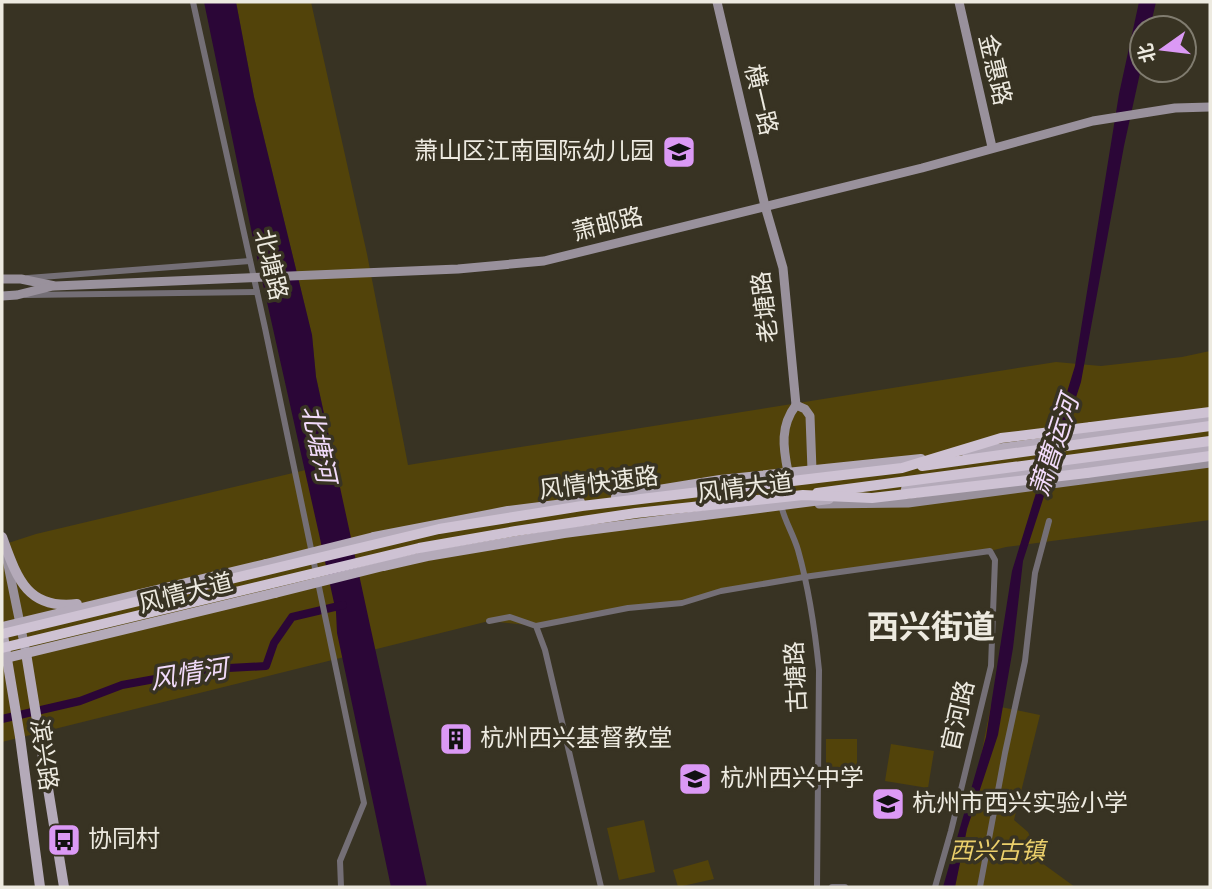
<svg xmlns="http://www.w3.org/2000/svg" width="1212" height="889" font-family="Spectral,'Noto Sans SC',serif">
	<rect width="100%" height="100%" fill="#383323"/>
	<g fill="#52430a">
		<polygon points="236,2 311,2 367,254 408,465 1056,362 1101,366 1182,357 1210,351 1210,520 1006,547 990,551 721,591 682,603 628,608 536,626 489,621 2,742 2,545 36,534 335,463 316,377 312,335 254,97"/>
		<polygon points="991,705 1040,715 1014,820 1028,832 1042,863 1075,887 955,887"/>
		<rect x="826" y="739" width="31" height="34"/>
		<polygon points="891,744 934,751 928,788 885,781"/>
		<polygon points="644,820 655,872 619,880 607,828"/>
		<polygon points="708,860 714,879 678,887 673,870"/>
	</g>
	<g fill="#2b0637">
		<polygon points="204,2 236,2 254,97 312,335 316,377 427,887 391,887 337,633 336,612 319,534 256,253"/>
		<polygon points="1139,2 1156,2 1150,28 1142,28 1142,64 1124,146 1081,382 1023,561 1013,648 998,735 967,829 955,887 943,887 986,737 1012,571 1075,366 1119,94"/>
	</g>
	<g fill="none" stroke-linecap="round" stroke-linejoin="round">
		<polyline stroke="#2b0637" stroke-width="8" points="2,719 80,701 122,685 210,669 266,666 274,643 292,617 343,605"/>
		<g stroke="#746f76" stroke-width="6">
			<polyline points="193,2 265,328 364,803 340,861 341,887"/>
			<polyline points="28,278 250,261"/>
			<polyline points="26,295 257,292"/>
			<path d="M 782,483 C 775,509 791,526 798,550 C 809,589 815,630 819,670 L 817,887"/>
			<polyline points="489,621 510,617 536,626 545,650 601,887"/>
			<polyline points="536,626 628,608 682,603 721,591 804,577 990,551 995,560 991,666 951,831 935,887"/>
			<polyline points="832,887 845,887"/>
			<polyline points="980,887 1005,753 1025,661 1035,573 1049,521"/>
		</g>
		<g stroke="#99919c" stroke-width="9">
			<polyline points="717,2 765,206 783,268 796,405"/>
			<polyline points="959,2 992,147"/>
			<polyline points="2,279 21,279 55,286 458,269 544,261 922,168 1093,121 1175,108 1210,107"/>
			<polyline points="2,296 17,295 53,286"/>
			<path d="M 788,472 C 783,447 780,426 796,405 L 805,409 L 810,416 L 812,470"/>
			<polyline points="819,504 908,503 1210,463"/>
			<polyline points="6,555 25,648"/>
		</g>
		<g stroke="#b4aab9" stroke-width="10">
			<polyline points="967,453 1210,420"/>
			<polyline points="906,489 1210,448"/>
			<polyline points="616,497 720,480 921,459"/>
			<path d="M 2,537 C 17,578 27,610 77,604"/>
			<polyline points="374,537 508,511 580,502"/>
			<polyline points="383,566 427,556 564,533 829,499"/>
			<polyline points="2,627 266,564"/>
			<polyline points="2,629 20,737 40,887"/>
			<polyline points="26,653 64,887"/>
			<polyline points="2,659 275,593"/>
		</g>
		<g stroke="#cec2d3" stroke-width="10">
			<polyline points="1091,427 1210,412"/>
			<polyline points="922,466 1210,426"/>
			<polyline points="1087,473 1210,456"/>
			<polyline points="817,493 1210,441"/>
		</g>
		<g stroke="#b4aab9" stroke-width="10">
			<polyline points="266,564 374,537"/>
			<polyline points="275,593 383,566"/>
		</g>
		<g stroke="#cec2d3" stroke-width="10">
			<polyline points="2,634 439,529 582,506 902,468 1001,438 1091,427"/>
			<polyline points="2,648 419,548 516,531 636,513 803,495 872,498 1087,473"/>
		</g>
	</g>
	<defs>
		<symbol id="school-square" viewBox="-11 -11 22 22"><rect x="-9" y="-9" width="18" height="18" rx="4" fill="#db99f5" stroke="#383323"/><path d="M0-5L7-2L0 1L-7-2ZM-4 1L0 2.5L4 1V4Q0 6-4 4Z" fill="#111"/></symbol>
		<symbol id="building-square" viewBox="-11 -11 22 22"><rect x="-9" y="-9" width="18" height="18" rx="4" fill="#db99f5" stroke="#383323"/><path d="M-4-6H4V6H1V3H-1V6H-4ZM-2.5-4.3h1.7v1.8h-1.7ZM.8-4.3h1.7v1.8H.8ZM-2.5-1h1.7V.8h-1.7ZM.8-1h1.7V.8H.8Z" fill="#111"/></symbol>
		<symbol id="bus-square" viewBox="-11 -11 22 22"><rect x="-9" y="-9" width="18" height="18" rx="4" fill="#db99f5" stroke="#383323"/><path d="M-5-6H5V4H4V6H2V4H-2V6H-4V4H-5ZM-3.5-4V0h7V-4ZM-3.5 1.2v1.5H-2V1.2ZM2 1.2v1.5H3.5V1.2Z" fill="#111"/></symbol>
	</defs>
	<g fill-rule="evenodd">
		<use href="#school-square" x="660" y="133" width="38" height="38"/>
		<use href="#building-square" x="437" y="720" width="38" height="38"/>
		<use href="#school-square" x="676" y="760" width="38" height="38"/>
		<use href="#school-square" x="869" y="785" width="38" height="38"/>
		<use href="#bus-square" x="45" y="821" width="38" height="38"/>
	</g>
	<g text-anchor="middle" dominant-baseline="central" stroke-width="7" stroke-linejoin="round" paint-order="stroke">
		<g font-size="24" fill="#edeae0" stroke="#383323">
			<text transform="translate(994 70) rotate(77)">金惠路</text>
			<text transform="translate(760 100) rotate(77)">横一路</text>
			<text transform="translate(608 225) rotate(-14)">萧邮路</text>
			<text transform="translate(270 265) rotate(77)">北塘路</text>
			<text transform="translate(766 307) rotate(-97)">老塘路</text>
			<text transform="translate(599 484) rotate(-7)">风情快速路</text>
			<text transform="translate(745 489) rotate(-7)">风情大道</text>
			<text transform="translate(186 594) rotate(-14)">风情大道</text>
			<text transform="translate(797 677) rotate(-93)">古塘路</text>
			<text transform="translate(959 716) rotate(-77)">官河路</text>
			<text transform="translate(43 755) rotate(82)">滨兴路</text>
		</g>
		<g font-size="24" fill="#edeae0" stroke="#383323" text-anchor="start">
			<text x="654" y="152" text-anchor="end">萧山区江南国际幼儿园</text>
			<text x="480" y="739">杭州西兴基督教堂</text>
			<text x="720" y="779">杭州西兴中学</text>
			<text x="912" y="804">杭州市西兴实验小学</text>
			<text x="88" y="840">协同村</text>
		</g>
		<g font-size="24" font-style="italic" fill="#ebcf6b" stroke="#383323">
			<text x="997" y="852">西兴古镇</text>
		</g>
		<g font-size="26" font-style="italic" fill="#f2dbfb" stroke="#383323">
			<text transform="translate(318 444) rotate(78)">北塘河</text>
			<text transform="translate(1055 446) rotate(-72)">萧曹运河</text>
			<text transform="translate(189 675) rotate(-9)">风情河</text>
		</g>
		<g font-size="32" font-weight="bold" fill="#edeae0" stroke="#383323">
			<text x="931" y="628">西兴街道</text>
		</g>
	</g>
	<rect width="1212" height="889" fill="none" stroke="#edeae0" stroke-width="7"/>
	<g transform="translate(1163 49) rotate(256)"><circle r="33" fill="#383323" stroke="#807c6f" stroke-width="2"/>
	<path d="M0-5L12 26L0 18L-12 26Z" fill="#db99f5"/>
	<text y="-10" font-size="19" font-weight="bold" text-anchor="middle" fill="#edeae0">北</text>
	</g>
</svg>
